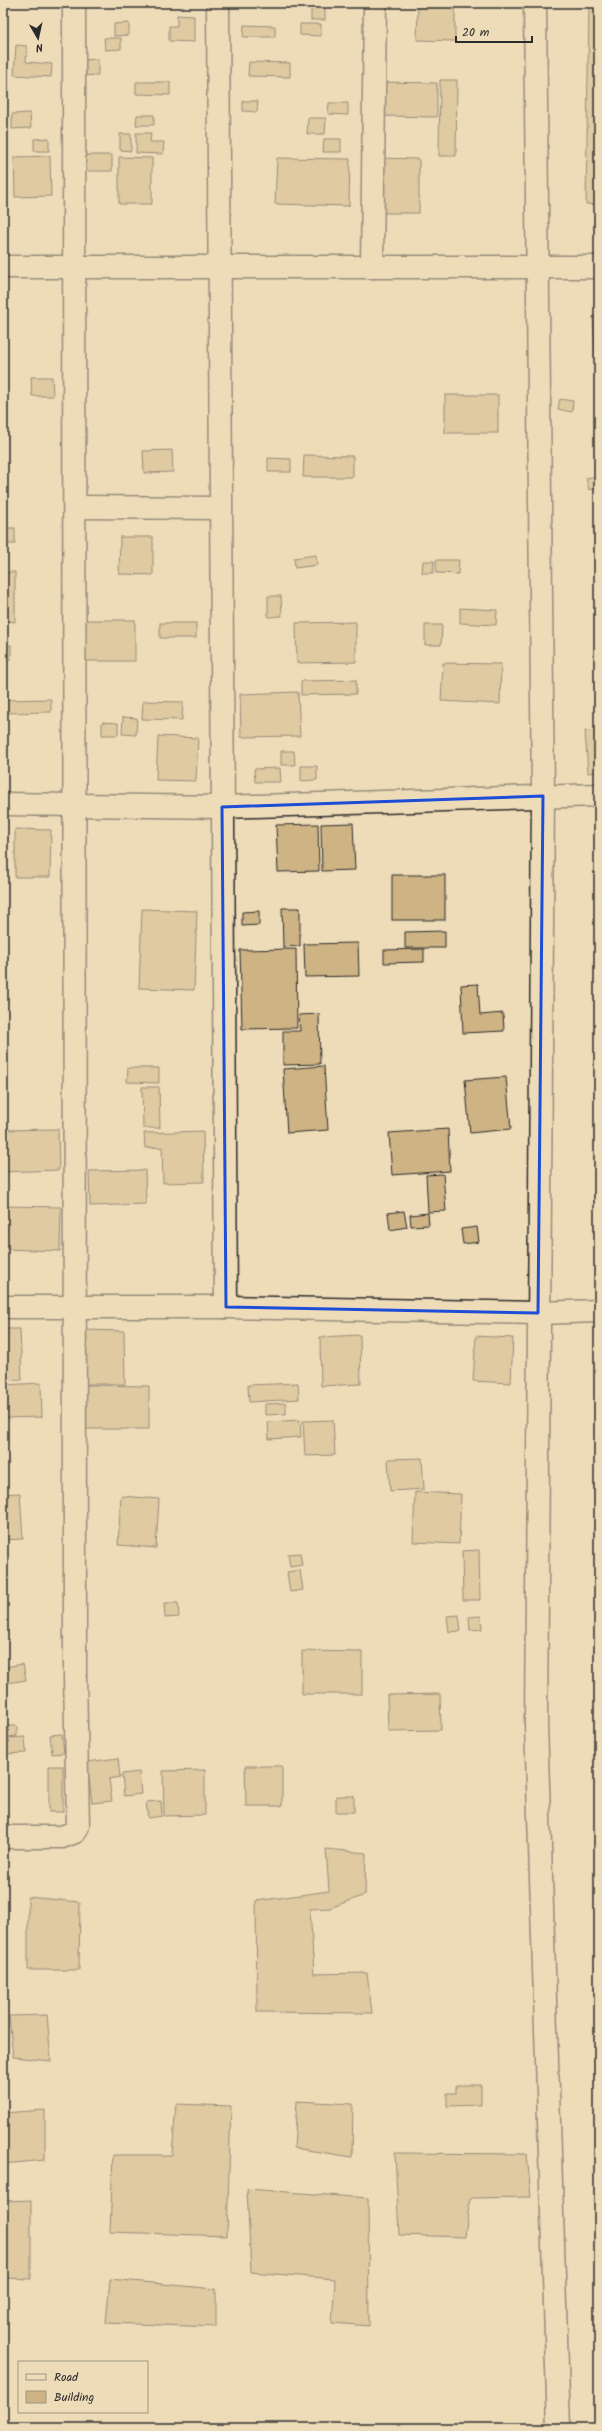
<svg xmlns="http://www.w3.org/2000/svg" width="602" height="2431" font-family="Kalam,sans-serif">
	<rect width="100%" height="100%" fill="#eedcb9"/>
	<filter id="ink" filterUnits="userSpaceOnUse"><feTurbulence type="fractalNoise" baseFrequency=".025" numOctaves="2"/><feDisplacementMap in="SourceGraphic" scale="8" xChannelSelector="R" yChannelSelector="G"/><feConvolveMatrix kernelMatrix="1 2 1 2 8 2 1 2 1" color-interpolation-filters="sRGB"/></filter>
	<g filter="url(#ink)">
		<g fill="#ceb384" stroke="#2b2b2b">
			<polygon points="418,3 455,3 455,41 417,40"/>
			<polygon points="589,3 599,3 599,205 586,204"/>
			<rect x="311" y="4" width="14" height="16"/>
			<polygon points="177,15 194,16 194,42 169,41 169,26 177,26"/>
			<polygon points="129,23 129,35 114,36 114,24"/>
			<polygon points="300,24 321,24 321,36 300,35"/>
			<polygon points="244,25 275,26 275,37 243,37"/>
			<polygon points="104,38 121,38 121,49 105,50"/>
			<polygon points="16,45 27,46 26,62 52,64 51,77 14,75"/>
			<polygon points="98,59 98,75 82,76 81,60"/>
			<polygon points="249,62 290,63 290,77 248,76"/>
			<polygon points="440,80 457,80 456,156 439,156"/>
			<polygon points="136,82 170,82 170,95 136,94"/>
			<polygon points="380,82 437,83 437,117 380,116"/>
			<polygon points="243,101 258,101 257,112 243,111"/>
			<polygon points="329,103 348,103 348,115 328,114"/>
			<polygon points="30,113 31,128 12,129 12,114"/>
			<polygon points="137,115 154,115 154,125 136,125"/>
			<polygon points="308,118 326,118 325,134 307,134"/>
			<polygon points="136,133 151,133 150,142 164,142 163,154 136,153"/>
			<polygon points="120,134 131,134 131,151 120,150"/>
			<polygon points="49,138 49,151 34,151 34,139"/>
			<polygon points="324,139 341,139 341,152 323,152"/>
			<rect x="81" y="155" width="31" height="16"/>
			<polygon points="50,156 51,196 15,197 14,157"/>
			<polygon points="119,157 152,158 152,204 119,204"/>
			<polygon points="277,158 350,159 349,206 275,204"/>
			<polygon points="378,158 419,159 419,213 376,213"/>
			<polygon points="599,316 599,367 596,367 593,317"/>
			<polygon points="31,377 52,377 53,396 32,396"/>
			<rect x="445" y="395" width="53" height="38"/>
			<polygon points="560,399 573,401 572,412 558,409"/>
			<polygon points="172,450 173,472 144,473 143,451"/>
			<polygon points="304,455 353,456 353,477 303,477"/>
			<polygon points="268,458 291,459 291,472 268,472"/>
			<polygon points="599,476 599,488 589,490 586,478"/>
			<rect x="3" y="528" width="12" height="16"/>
			<polygon points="120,537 153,537 153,575 119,574"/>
			<polygon points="316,555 317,565 295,568 294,558"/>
			<polygon points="436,560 459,560 458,574 436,573"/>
			<polygon points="423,561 434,561 433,573 422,573"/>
			<polygon points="3,572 15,572 15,622 3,621"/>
			<polygon points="268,596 281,596 282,616 268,617"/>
			<polygon points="460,608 497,610 496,625 460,623"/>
			<rect x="78" y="620" width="57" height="41"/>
			<polygon points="356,622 356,662 297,663 296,623"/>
			<rect x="160" y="623" width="36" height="15"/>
			<polygon points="425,625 442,625 441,645 425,645"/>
			<rect x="3" y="645" width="8" height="14"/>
			<polygon points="443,663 501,664 500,704 441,701"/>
			<polygon points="356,680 356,694 301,695 301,681"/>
			<polygon points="298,692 300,736 241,737 240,694"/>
			<polygon points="51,699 51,712 3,713 3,700"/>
			<polygon points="143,701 183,702 182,720 142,719"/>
			<polygon points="123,717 137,718 136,735 122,734"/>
			<polygon points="102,722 118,723 118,735 102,735"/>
			<polygon points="599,730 599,772 588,773 585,731"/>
			<polygon points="158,736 198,738 196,781 156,780"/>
			<polygon points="281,751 294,751 295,765 281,765"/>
			<polygon points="301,766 317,766 317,780 301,781"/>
			<polygon points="280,768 281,782 255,782 254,769"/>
			<polygon points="353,823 355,870 322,871 321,824"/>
			<polygon points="318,824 319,871 278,872 276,825"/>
			<polygon points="15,829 51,830 50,877 15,877"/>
			<rect x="392" y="875" width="53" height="45"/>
			<polygon points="282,908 300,908 300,946 283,947"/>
			<polygon points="142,909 197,911 194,990 139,988"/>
			<polygon points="259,911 259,925 242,926 242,912"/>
			<polygon points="445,931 445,948 405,948 405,932"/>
			<polygon points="358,943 359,976 305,977 304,944"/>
			<polygon points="296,949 297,1028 242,1029 240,950"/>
			<polygon points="424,949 424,962 384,963 384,950"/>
			<polygon points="478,984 480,1015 503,1013 504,1031 463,1033 461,985"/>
			<polygon points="319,1014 320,1064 283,1065 283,1031 300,1031 299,1015"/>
			<polygon points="324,1066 328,1130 287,1133 283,1069"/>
			<polygon points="128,1068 159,1068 159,1083 127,1082"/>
			<polygon points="506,1077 511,1129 470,1133 465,1080"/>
			<polygon points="142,1087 159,1087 160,1128 143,1128"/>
			<polygon points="58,1129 59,1170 4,1172 3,1130"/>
			<polygon points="448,1129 450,1171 392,1175 389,1133"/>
			<polygon points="203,1131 204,1182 163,1183 162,1147 145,1148 144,1133"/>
			<polygon points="145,1170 146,1204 90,1206 89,1171"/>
			<polygon points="443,1174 446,1211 428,1212 426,1175"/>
			<polygon points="4,1206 61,1207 60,1251 3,1249"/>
			<polygon points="404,1211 407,1227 390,1230 388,1213"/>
			<polygon points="428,1213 429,1225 411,1226 410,1215"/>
			<polygon points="477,1227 479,1242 463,1244 461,1229"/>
			<polygon points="3,1329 20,1329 22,1380 3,1381"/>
			<polygon points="86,1330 124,1331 125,1384 86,1384"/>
			<polygon points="360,1335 361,1384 321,1386 320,1337"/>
			<polygon points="476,1336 513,1338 511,1383 473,1381"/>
			<polygon points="41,1383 42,1417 4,1418 3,1385"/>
			<polygon points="298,1383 299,1399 249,1402 248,1385"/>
			<polygon points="86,1385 149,1386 149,1429 86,1429"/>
			<polygon points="286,1403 286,1414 265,1415 265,1404"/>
			<polygon points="300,1420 301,1437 269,1439 268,1422"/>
			<polygon points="333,1420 335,1455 305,1456 303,1421"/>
			<polygon points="422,1458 424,1489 390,1491 388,1459"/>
			<polygon points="415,1492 461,1494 459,1544 413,1542"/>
			<polygon points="20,1493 23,1539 3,1540 3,1494"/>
			<polygon points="121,1496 159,1499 156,1548 118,1545"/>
			<polygon points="479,1550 480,1600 463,1600 462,1551"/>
			<polygon points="300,1553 302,1565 290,1567 288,1554"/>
			<polygon points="300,1570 303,1590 290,1592 287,1572"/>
			<polygon points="164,1603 178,1603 179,1617 165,1618"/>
			<polygon points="459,1615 461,1631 449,1632 447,1616"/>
			<polygon points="481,1616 482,1629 470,1630 469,1617"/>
			<polygon points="302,1651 362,1652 362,1694 302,1694"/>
			<polygon points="23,1664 26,1680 7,1683 5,1667"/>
			<polygon points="440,1694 441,1730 388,1731 387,1695"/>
			<polygon points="7,1726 17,1726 17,1736 8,1737"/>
			<polygon points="62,1734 64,1753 52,1754 50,1735"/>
			<polygon points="25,1737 26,1753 7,1754 6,1738"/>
			<polygon points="118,1758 120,1777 109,1779 112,1801 92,1803 87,1762"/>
			<rect x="49" y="1766" width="14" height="46"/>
			<polygon points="245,1766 282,1766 282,1806 246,1806"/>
			<polygon points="205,1770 205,1815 164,1816 163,1771"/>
			<polygon points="139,1772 141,1794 124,1796 122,1774"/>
			<rect x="336" y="1796" width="18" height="16"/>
			<polygon points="161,1801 162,1816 148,1818 146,1802"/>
			<polygon points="326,1849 366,1853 365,1895 330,1908 310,1909 314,1974 367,1973 372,2013 257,2012 256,1901 329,1891"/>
			<polygon points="28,1897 80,1902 79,1970 28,1970"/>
			<polygon points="47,2015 51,2061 13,2057 9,2016"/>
			<polygon points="456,2085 481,2085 481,2105 447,2106 447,2093 456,2093"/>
			<polygon points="297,2101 353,2104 352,2157 294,2148"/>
			<polygon points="176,2104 231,2106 227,2236 110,2232 113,2155 172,2155"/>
			<polygon points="45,2110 45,2160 3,2164 3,2113"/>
			<polygon points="395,2153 527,2154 531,2197 470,2198 465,2237 399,2235"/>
			<polygon points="247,2189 368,2198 369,2326 332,2323 335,2279 251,2272"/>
			<polygon points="31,2200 31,2279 3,2278 3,2201"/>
			<polygon points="110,2279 216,2289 216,2327 106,2323"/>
		</g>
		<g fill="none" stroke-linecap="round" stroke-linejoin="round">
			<defs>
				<g id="minor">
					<polyline points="218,3 226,1307"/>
					<polyline points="535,3 543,796 536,1724 559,2428"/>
					<polyline points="3,267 599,267"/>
					<polyline points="372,267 375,3"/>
					<polyline points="75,507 220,508"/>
					<polyline points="3,804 222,807 599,795"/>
					<polyline points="3,1307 226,1307 538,1313 599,1311"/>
					<polyline points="3,1837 62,1837 75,1832 78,1826 75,1676 74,3"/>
				</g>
			</defs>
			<use href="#minor" stroke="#2b2b2b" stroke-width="25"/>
			<use href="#minor" stroke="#eedcb9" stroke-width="22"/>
		</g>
	</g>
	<path d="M0 0H602V2431H0ZM 543,796 L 538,1313 L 226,1307 L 222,807 Z" fill="#eedcb9" fill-opacity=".55" fill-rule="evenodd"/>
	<path fill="none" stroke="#1d4ed8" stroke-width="3" stroke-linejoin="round" d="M 543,796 L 538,1313 L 226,1307 L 222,807 Z"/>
	<rect width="602" height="2431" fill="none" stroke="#eedcb9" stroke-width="16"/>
	<rect x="8" y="8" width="586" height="2415" fill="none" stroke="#2b2b2b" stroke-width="1.5" filter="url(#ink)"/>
	<rect x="18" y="2361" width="130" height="52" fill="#eedcb9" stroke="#a09580"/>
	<rect x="26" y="2374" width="20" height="6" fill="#eedcb9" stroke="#a09580"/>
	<text x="54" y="2381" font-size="12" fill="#2b2b2b">Road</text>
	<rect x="26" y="2391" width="20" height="12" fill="#ceb384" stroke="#a09580"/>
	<text x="54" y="2401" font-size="12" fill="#2b2b2b">Building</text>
	<g transform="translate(38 38) rotate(171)" stroke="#eedcb9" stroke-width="3" paint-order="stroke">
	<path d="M0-3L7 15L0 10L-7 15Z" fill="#2b2b2b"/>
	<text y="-6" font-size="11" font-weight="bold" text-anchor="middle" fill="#2b2b2b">N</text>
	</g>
	<path d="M456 36v6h76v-6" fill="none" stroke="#2b2b2b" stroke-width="2"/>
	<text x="462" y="36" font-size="12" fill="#2b2b2b" stroke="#eedcb9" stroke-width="3" paint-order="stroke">20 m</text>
</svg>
